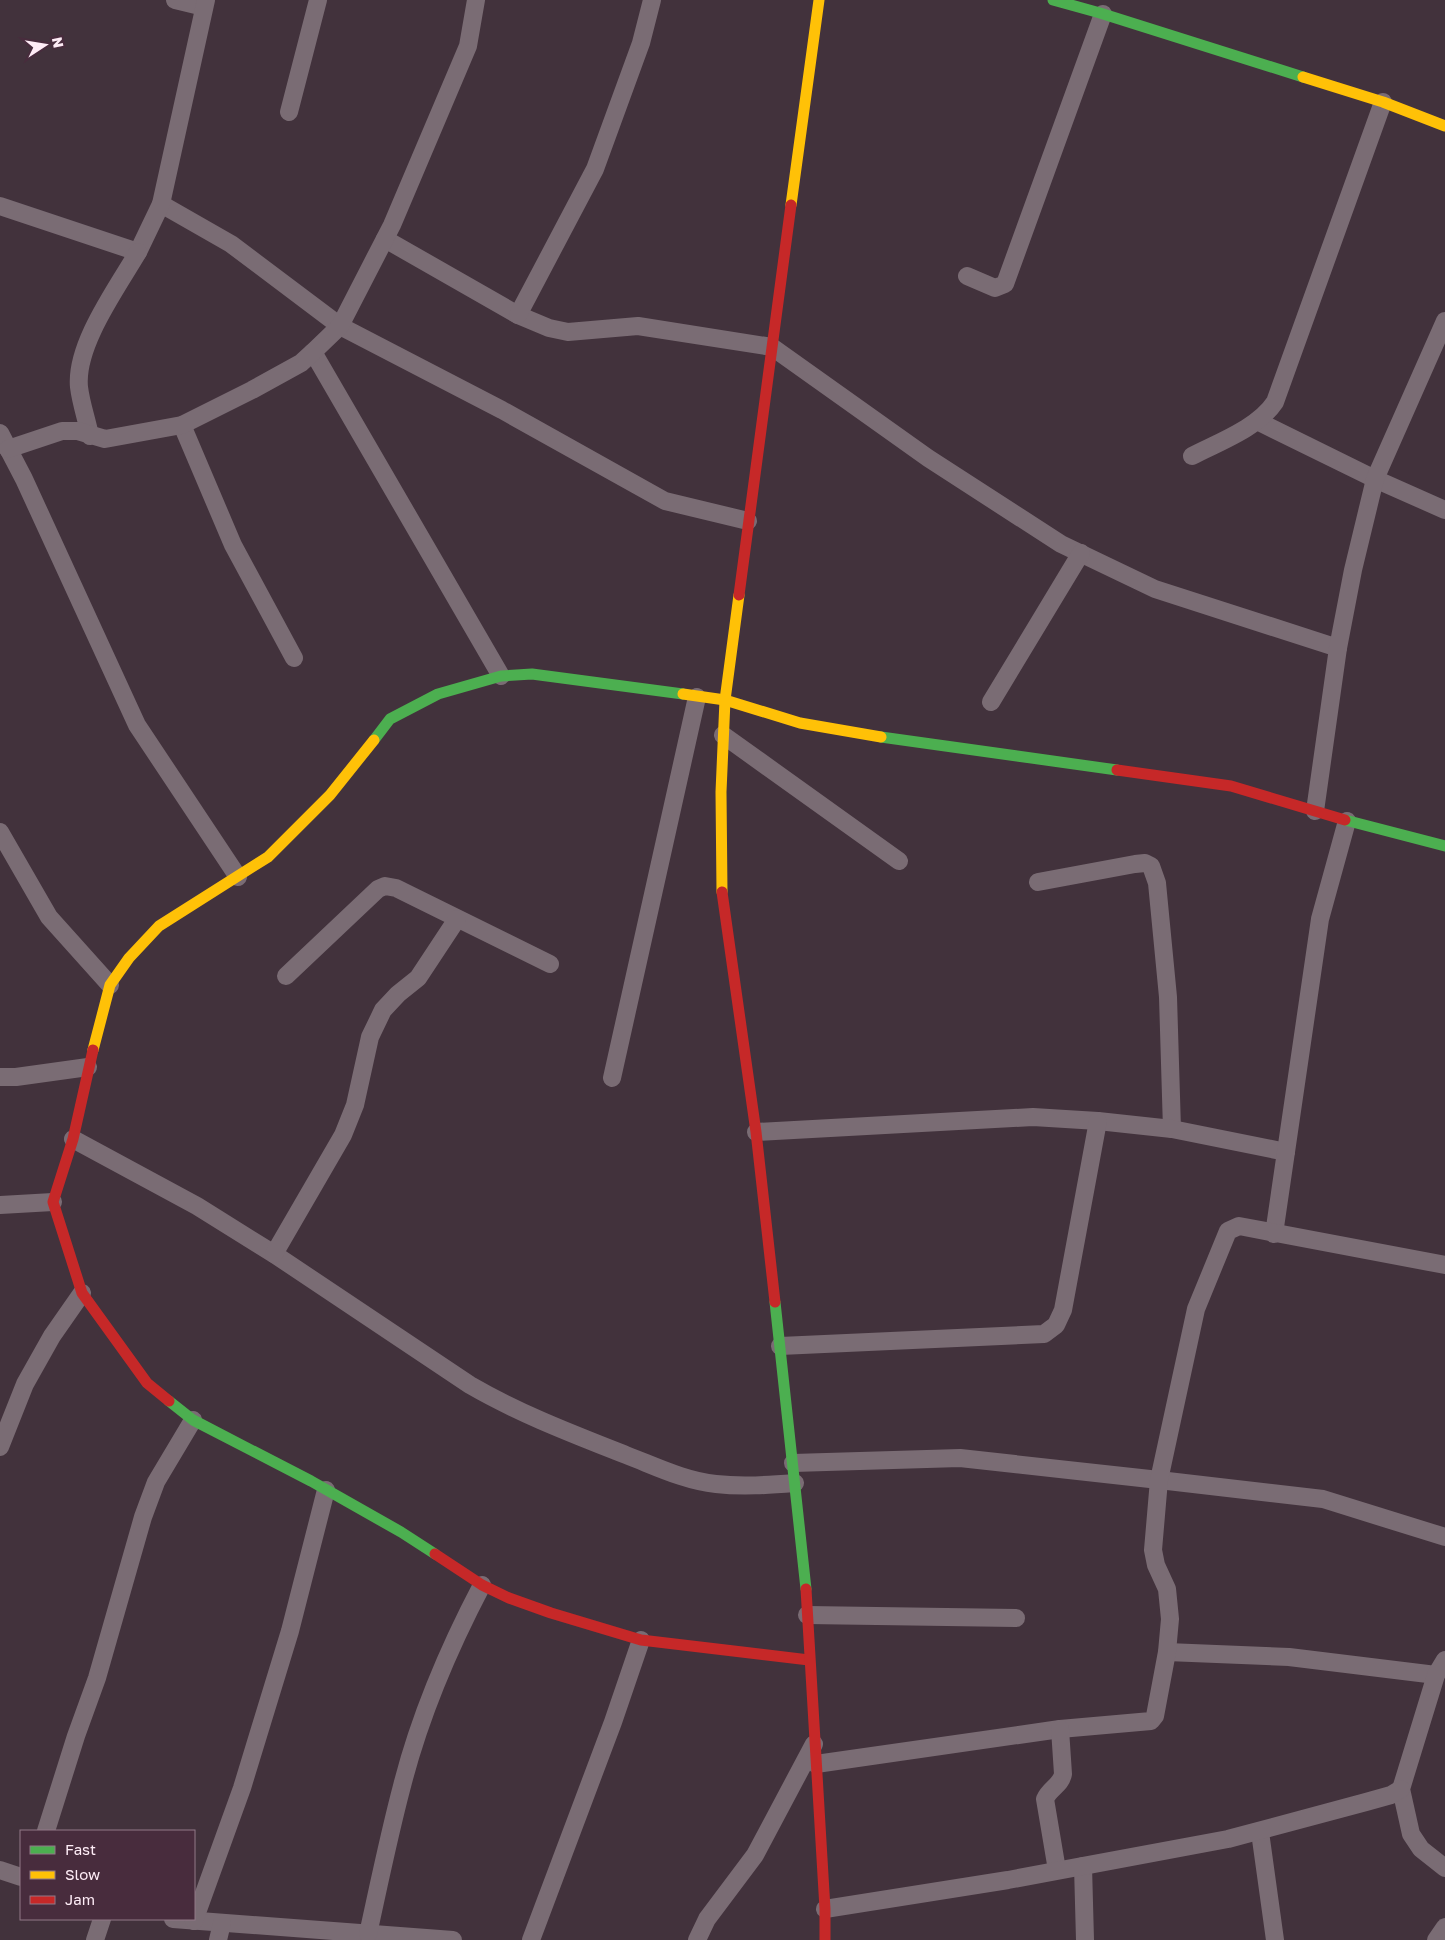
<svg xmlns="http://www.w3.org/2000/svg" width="1445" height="1940" font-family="'Golos Text',sans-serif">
	<rect width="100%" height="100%" fill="#42323c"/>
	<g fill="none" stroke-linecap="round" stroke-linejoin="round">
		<g stroke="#7a6c74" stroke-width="18">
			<polyline points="175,0 204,7"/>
			<polyline points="289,112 318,0"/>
			<polyline points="161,204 231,244 340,326 502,410 665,501 748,521"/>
			<polyline points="0,206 138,252 161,204 206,0"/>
			<polyline points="385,239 518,315 549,328 568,332 638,326 772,347 928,458 1061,544 1155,589 1338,648"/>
			<polyline points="967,276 995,288 1005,284 1103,14"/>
			<polyline points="518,315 595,169 641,43 652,0"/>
			<polyline points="313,352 501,676"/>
			<polyline points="1257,421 1375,479 1445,510"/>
			<polyline points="182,425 233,545 294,658"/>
			<polyline points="0,433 24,479 137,725 238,877"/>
			<path d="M 90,436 C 87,420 81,404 79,387 C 75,345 117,288 138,252"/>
			<polyline points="8,449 62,431 78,431 105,439 182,425 252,390 301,363 313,352 340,326 392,225 468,46 476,0"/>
			<path d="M 1192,456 C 1219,442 1258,428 1275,402 L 1383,102"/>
			<polyline points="991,702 1081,553"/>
			<polyline points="723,735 899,861"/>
			<polyline points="1315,811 1338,648 1353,570 1375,479 1445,321"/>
			<polyline points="0,832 49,917 110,985"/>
			<polyline points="1038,882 1135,864 1145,863 1151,866 1157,883 1168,997 1172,1129"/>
			<polyline points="286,976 378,889 385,886 396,888 550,964"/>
			<polyline points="0,1077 16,1077 88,1067"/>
			<polyline points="612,1078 697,697"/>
			<polyline points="756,1132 1033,1117 1098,1121 1172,1129 1286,1152"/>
			<path d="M 73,1139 L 197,1206 L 274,1254 L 470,1385 C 520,1414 573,1434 626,1455 C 655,1466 685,1481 716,1484 C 742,1487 769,1485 795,1483"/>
			<polyline points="0,1205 53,1202"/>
			<polyline points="1274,1234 1320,919 1347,821"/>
			<polyline points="274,1254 343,1135 355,1105 370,1037 383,1010 398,994 418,978 457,919"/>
			<polyline points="780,1346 1044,1334 1056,1325 1063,1310 1098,1121"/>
			<polyline points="0,1447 25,1384 52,1336 82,1293"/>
			<polyline points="793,1463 960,1458 1159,1480 1323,1499 1445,1537"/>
			<polyline points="807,1615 1016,1618"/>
			<polyline points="1167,1652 1289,1657 1436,1675"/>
			<polyline points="1445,1660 1436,1675 1401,1789 1411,1834 1421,1849 1445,1868"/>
			<polyline points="816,1764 1060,1729 1151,1721 1155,1716 1167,1652 1170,1619 1167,1589 1156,1565 1153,1550 1159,1480 1196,1309 1228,1231 1239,1226 1445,1265"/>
			<polyline points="46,1831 76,1736 97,1678 143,1517 156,1482 193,1420"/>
			<polyline points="1260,1832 1275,1940"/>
			<polyline points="1083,1866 1085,1940"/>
			<polyline points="0,1870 21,1877"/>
			<path d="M 1057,1870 L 1045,1799 C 1049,1789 1061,1785 1063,1774 L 1060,1729"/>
			<polyline points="825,1909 1008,1880 1228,1839 1366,1802 1391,1795 1401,1789"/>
			<polyline points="173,1919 453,1940"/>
			<polyline points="194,1921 242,1788 260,1729 290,1631 326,1490"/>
			<path d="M 368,1934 C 379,1884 389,1835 402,1786 C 419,1719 450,1646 482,1585"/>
			<polyline points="95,1940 102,1919"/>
			<polyline points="218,1940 222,1923"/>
			<polyline points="531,1940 613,1722 641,1640"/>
			<polyline points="697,1940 707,1919 755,1855 814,1744"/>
			<polyline points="1436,1940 1445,1927"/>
		</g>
		<g stroke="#4caf50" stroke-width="11">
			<polyline points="1053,0 1100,13 1303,77"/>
			<polyline points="881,737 1117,770"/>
			<polyline points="374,740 390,719 438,694 501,676 532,674 683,694"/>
			<polyline points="1345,820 1445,846"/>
			<polyline points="775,1302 806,1589"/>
			<polyline points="169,1401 193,1420 311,1481 401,1532 435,1554"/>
		</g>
		<g stroke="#ffc107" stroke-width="11">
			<polyline points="1303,77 1383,102 1445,126"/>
			<polyline points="791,205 819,0"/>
			<polyline points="683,694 725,700 800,723 881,737"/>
			<polyline points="722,892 721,792 725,700 739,595"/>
			<polyline points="93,1050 110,985 129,958 159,926 268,857 330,795 374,740"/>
		</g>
		<g stroke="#c62828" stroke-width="11">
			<polyline points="739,595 791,205"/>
			<polyline points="1117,770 1231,786 1345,820"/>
			<polyline points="722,892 756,1132 775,1302"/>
			<polyline points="93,1050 73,1139 53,1202 82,1293 147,1383 169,1401"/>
			<polyline points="435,1554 482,1585 509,1598 551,1613 641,1640 809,1660"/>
			<polyline points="806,1589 825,1909 825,1940"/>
		</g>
	</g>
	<rect x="20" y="1830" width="175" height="90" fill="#482c3d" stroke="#917987"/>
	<rect x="30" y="1846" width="25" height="8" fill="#4caf50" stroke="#917987"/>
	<text x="65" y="1855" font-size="15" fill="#feecf6">Fast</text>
	<rect x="30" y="1871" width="25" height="8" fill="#ffc107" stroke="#917987"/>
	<text x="65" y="1880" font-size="15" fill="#feecf6">Slow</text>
	<rect x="30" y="1896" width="25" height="8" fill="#c62828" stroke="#917987"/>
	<text x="65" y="1905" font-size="15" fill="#feecf6">Jam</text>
	<g transform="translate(45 45) rotate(78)" stroke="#482c3d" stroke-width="4" paint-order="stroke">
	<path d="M0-4L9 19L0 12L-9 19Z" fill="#feecf6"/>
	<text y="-8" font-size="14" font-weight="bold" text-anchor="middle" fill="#feecf6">N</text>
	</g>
</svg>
